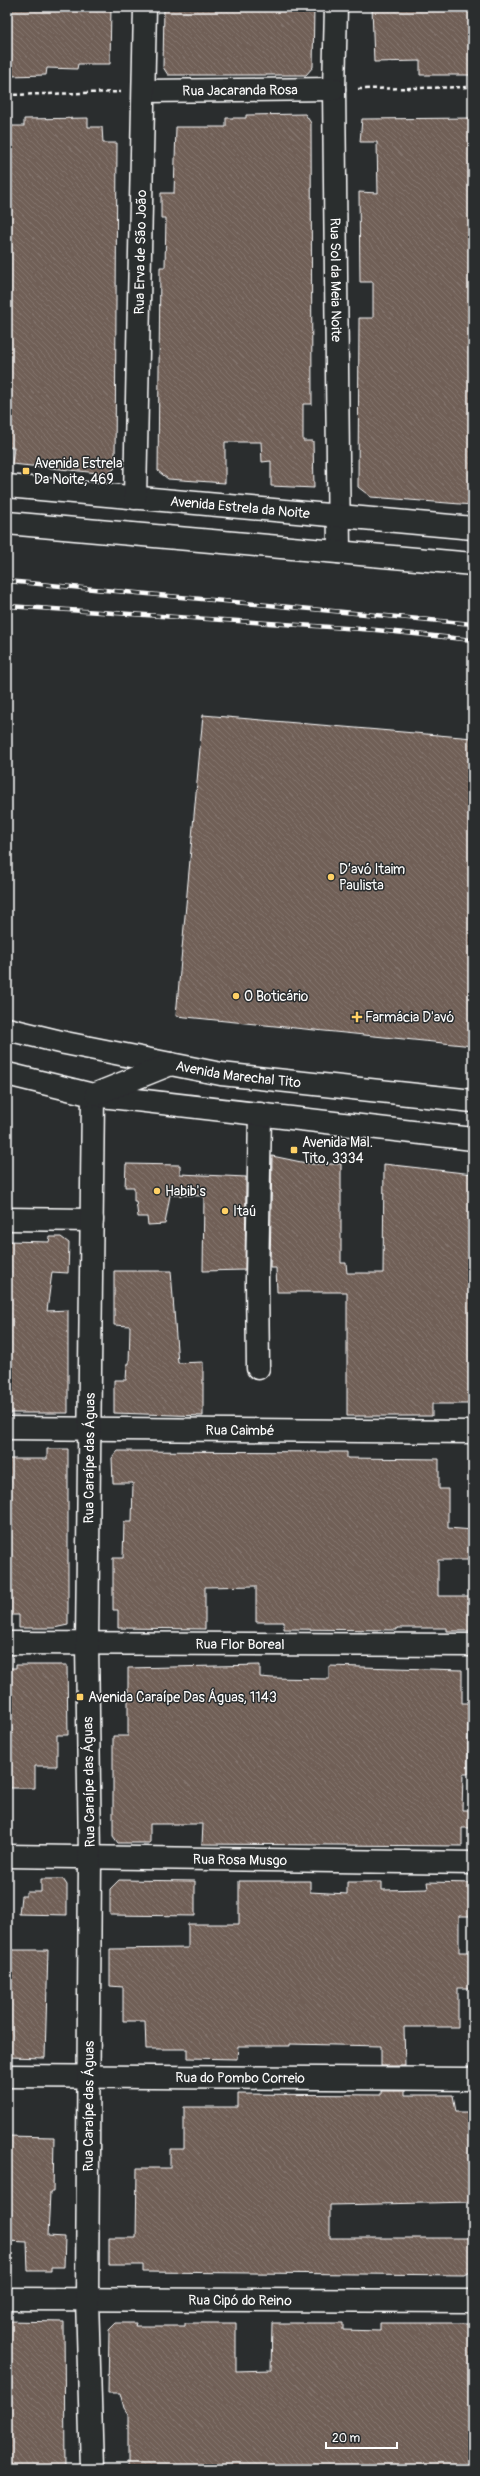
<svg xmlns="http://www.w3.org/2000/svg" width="480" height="2476" font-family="Pangolin,sans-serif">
	<defs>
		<pattern id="building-back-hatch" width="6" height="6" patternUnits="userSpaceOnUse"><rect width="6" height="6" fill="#705f57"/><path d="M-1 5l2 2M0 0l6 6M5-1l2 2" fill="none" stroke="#857770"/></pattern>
	</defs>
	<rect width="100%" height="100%" fill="#2a2d2e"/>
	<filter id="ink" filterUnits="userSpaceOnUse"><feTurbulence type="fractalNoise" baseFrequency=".025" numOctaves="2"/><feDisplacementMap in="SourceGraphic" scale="8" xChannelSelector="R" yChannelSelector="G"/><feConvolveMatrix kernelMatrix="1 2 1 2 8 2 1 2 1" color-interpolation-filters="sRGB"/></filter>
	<g filter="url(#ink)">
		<g fill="url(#building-back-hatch)" stroke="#fff">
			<polygon points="7,7 111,7 110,64 78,64 77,69 47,68 46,75 10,76 10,60 7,60"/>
			<polygon points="164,7 314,7 313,67 306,75 168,75 163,67"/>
			<polygon points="372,7 473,7 473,75 420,75 420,61 374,62"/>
			<polygon points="305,114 311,123 312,404 303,404 303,441 313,441 314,488 271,486 271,461 262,462 261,442 225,442 225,483 168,479 158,471 160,267 165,267 166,218 161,218 161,193 174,193 176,127 226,127 226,118 246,118 246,115"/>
			<polygon points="88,118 88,127 102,127 103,143 117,143 115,468 108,474 12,464 14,447 7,447 7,126 24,126 24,119"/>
			<polygon points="473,118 473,505 371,497 358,487 359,318 373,318 373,282 360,282 359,192 378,193 377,142 360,142 362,119"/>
			<polygon points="203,715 473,738 473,1046 176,1016"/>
			<polygon points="272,1156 311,1164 341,1164 341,1263 346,1263 347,1273 383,1273 384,1164 473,1174 472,1404 432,1404 432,1416 347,1416 347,1292 277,1292 276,1268 270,1268"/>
			<polygon points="126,1164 180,1165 180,1174 246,1177 245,1270 203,1271 204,1196 170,1195 165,1224 148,1225 147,1217 138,1217 136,1201 134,1201 134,1187 125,1187"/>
			<polygon points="50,1237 61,1237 69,1243 68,1273 52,1272 47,1311 68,1310 68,1413 7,1413 7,1241 49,1242"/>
			<polygon points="114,1271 171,1271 178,1363 203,1362 203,1416 114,1413 114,1380 126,1380 127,1364 129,1364 130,1326 114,1325"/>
			<polygon points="47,1449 68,1449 68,1625 54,1628 19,1628 19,1615 7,1615 7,1459 47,1459"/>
			<polygon points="118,1451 347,1452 347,1458 439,1459 439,1489 448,1489 448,1528 473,1530 473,1560 438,1560 438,1596 473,1596 473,1631 447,1631 447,1628 397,1628 397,1630 284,1629 284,1622 256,1622 256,1586 205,1587 205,1629 118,1628 118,1610 113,1610 113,1558 123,1558 124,1522 132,1522 133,1483 113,1483 112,1458"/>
			<polygon points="16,1665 67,1665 68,1735 57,1735 57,1766 35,1766 35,1788 10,1788 10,1765 7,1765 7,1668 16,1668"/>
			<polygon points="260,1665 260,1677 272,1678 329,1679 329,1666 462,1670 462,1703 468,1703 468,1774 463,1774 462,1810 473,1810 473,1828 462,1828 462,1846 202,1844 203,1824 150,1824 150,1843 118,1843 113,1836 113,1736 128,1736 128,1668"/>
			<polygon points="41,1879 63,1879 67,1885 67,1915 19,1914 21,1896 26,1896 26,1892 41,1892"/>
			<polygon points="119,1880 195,1881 195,1916 110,1915 110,1889"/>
			<polygon points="239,1881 310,1881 310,1892 347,1894 347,1882 382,1882 382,1890 428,1889 427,1882 473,1883 473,1916 459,1916 459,1952 473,1952 473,1988 458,1988 458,2027 404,2027 405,2066 381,2066 381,2046 290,2044 290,2046 238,2046 237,2059 188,2058 188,2049 146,2049 145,2021 123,2021 123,1987 110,1986 110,1949 188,1948 188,1924 239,1924"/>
			<polygon points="7,1950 48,1950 45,2058 7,2057"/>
			<polygon points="381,2091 405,2091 405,2095 453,2095 456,2112 473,2112 473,2202 330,2205 330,2238 473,2238 472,2271 465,2275 143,2272 143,2265 109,2265 109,2238 136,2238 137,2168 170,2168 170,2149 184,2149 184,2107 238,2107 238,2094 381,2095"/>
			<polygon points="7,2136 54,2137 53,2192 50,2192 48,2236 65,2237 64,2267 51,2267 51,2271 28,2271 27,2242 7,2241"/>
			<polygon points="7,2321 64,2322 65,2469 7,2469"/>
			<polygon points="116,2323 136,2323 135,2326 185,2326 185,2323 236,2323 236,2371 271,2370 272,2323 343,2323 343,2330 380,2331 380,2323 472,2323 471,2469 128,2469 128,2414 124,2408 120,2393 108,2393 109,2330"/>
		</g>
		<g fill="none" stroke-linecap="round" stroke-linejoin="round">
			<defs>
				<g id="minor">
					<path id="s1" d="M 336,7 L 334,89 L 339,552"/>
					<path id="s2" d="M 144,91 L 334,89"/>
					<path id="s3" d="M 7,486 L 473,528"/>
					<path id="s4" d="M 135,498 L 145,7"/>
					<polyline points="7,523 473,564"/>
					<polyline points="7,1219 92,1220"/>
					<polyline points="258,1368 257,1280 260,1114"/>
					<path id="s5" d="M 7,1428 L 473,1432"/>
					<path id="s6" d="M 7,1643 L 473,1645"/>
					<path id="s7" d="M 7,1856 L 473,1863"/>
					<path id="s8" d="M 7,2076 L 473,2079"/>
					<path id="s9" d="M 7,2299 L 473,2301"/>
					<path id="s10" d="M 92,2469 L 87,2299 L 90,1857 L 87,1643 L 93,1095"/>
				</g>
				<g id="major">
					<path id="s11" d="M 7,1029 L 65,1043 L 221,1074 L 473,1101"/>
					<polyline points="7,1074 93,1095 473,1139"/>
					<polyline points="96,1094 171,1064"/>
				</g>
			</defs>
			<use href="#minor" stroke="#fff" stroke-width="25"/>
			<use href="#major" stroke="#fff" stroke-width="25"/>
			<g stroke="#fff" stroke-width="2.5" stroke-dasharray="4 3" stroke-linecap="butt">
				<polyline points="358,89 473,87"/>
				<polyline points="7,95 121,92"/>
			</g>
			<use href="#minor" stroke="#2a2d2e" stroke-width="22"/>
			<use href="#major" stroke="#2a2d2e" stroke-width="22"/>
			<defs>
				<g id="rail">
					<polyline points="7,581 473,624"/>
					<polyline points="7,606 376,630 473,640"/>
				</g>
			</defs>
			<use href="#rail" stroke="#fff" stroke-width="4.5"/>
			<use href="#rail" stroke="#2a2d2e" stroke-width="3" stroke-dasharray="9" stroke-linecap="butt"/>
		</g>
	</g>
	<g fill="#ffd166" stroke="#2a2d2e" stroke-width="1.5">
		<rect x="22" y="467" width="8" height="8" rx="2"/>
		<circle cx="331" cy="877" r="4"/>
		<circle cx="236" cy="996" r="4"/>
		<path d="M355 1011h4v4h4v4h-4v4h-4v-4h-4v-4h4z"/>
		<rect x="290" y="1146" width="8" height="8" rx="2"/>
		<circle cx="157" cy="1191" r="4"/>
		<circle cx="225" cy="1211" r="4"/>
		<rect x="76" y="1693" width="8" height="8" rx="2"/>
	</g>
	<g text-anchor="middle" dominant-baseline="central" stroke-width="3" stroke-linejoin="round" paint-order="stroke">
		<g font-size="14" fill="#fff" stroke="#2a2d2e">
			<text stroke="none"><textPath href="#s2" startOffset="96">Rua Jacaranda Rosa</textPath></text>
			<text stroke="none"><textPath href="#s4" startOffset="246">Rua Erva de São João</textPath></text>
			<text stroke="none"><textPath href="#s1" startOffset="273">Rua Sol da Meia Noite</textPath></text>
			<text stroke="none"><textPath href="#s3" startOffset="234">Avenida Estrela da Noite</textPath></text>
			<text stroke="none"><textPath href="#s11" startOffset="236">Avenida Marechal Tito</textPath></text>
			<text stroke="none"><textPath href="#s5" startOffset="233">Rua Caimbé</textPath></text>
			<text stroke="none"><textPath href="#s10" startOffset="1011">Rua Caraípe das Águas</textPath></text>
			<text stroke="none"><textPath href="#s6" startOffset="233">Rua Flor Boreal</textPath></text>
			<text transform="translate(89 1782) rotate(-91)">Rua Caraípe das Águas</text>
			<text stroke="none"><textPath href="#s7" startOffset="233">Rua Rosa Musgo</textPath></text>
			<text stroke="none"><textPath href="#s8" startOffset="233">Rua do Pombo Correio</textPath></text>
			<text stroke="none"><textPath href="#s10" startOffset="363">Rua Caraípe das Águas</textPath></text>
			<text stroke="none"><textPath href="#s9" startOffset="233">Rua Cipó do Reino</textPath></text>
		</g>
		<g font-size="14" fill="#fff" stroke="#2a2d2e" text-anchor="start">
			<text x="34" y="463">Avenida Estrela<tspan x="34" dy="16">Da Noite, 469</tspan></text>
			<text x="339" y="869">D’avó Itaim<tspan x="339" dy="16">Paulista</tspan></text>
			<text x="244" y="996">O Boticário</text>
			<text x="365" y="1017">Farmácia D'avó</text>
			<text x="302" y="1142">Avenida Mal.<tspan x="302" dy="16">Tito, 3334</tspan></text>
			<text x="165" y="1191">Habib's</text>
			<text x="233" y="1211">Itaú</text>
			<text x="88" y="1697">Avenida Caraípe Das Águas, 1143</text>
		</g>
	</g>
	<rect width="480" height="2476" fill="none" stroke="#2a2d2e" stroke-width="24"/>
	<rect x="12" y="12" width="456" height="2452" fill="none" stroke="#fff" stroke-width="1.5" filter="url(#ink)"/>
	<path d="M326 2442v6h71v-6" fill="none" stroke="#ffffff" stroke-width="2"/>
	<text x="332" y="2442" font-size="12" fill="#ffffff" stroke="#2a2d2e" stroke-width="3" paint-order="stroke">20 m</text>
</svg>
